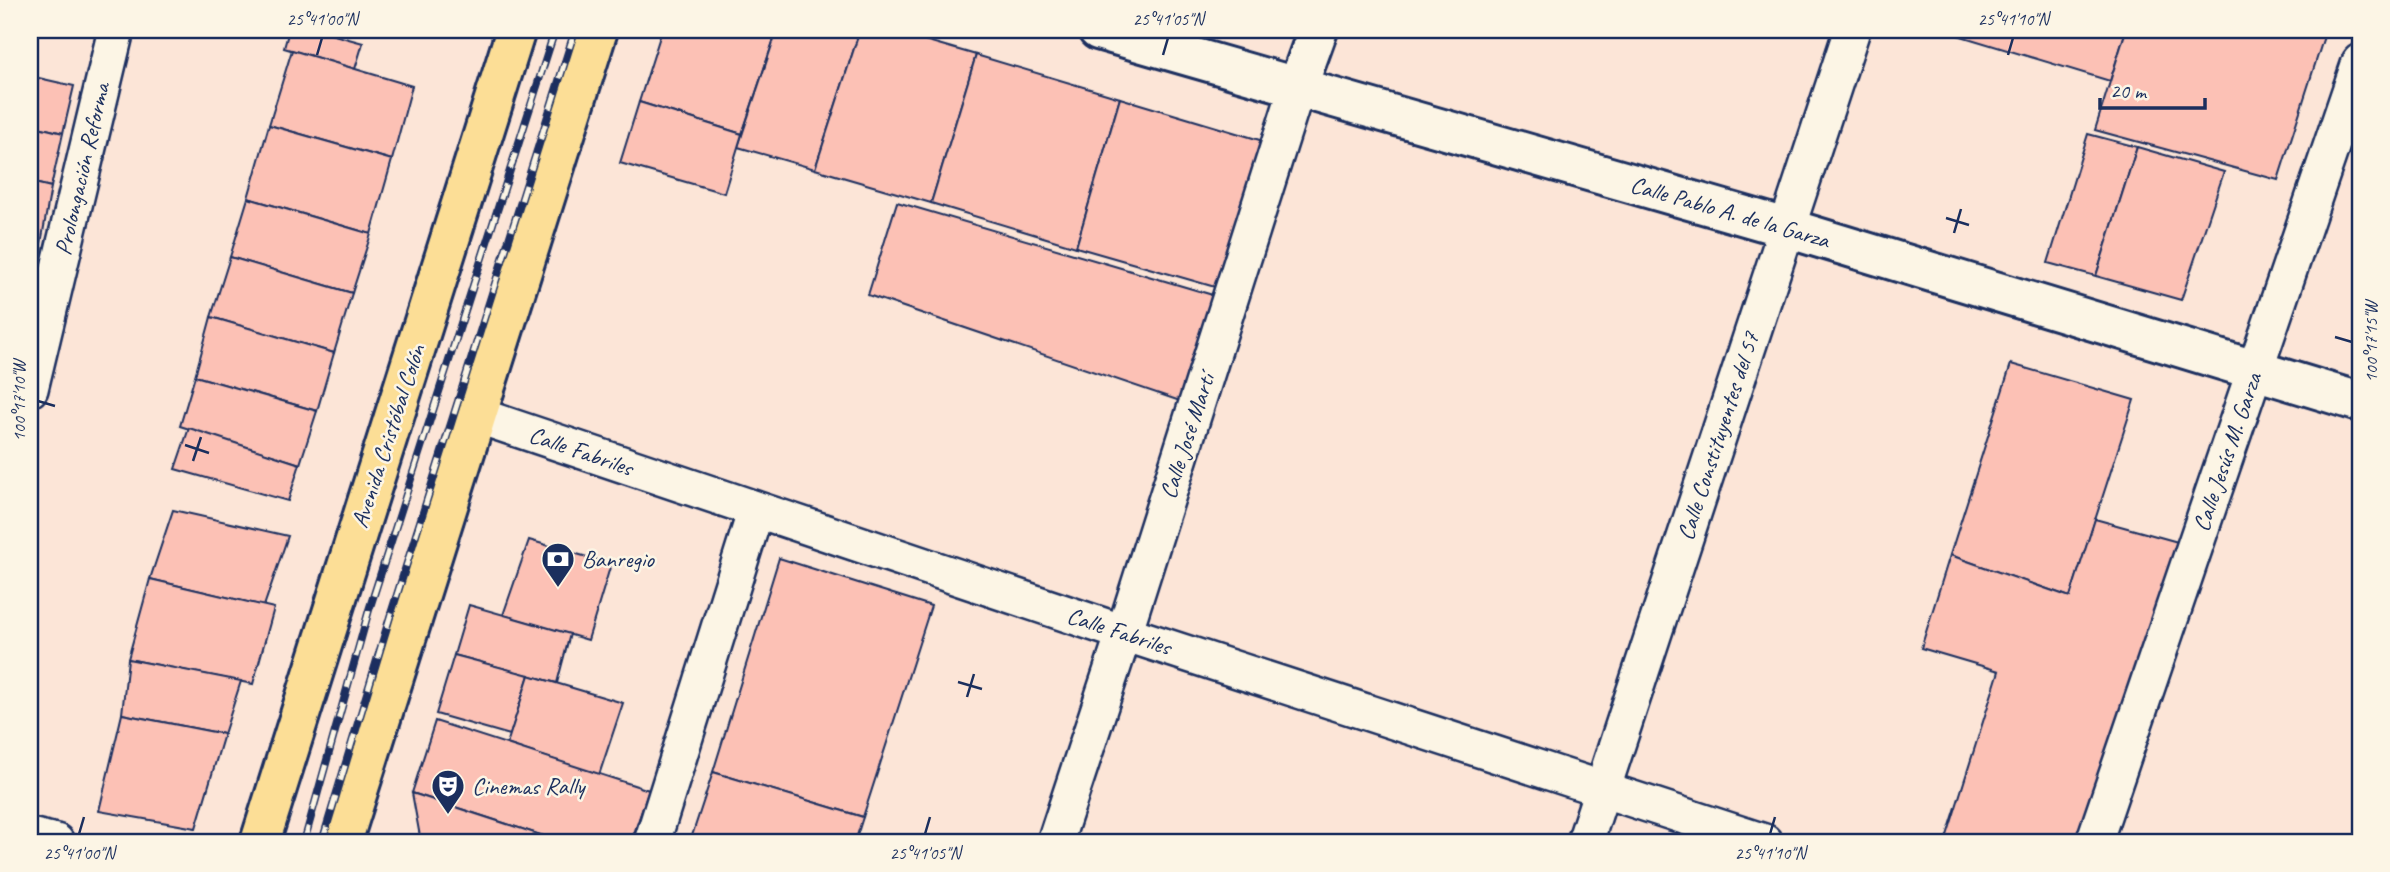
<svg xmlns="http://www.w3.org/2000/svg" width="2390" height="872" font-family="Caveat,sans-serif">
	<rect width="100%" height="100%" fill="#fce5d7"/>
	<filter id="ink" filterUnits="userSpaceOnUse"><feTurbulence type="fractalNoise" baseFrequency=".0143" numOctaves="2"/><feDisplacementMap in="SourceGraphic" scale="14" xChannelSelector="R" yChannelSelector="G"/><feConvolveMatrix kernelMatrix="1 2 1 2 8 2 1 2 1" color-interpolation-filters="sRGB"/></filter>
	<g filter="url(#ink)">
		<g fill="#fcc1b5" stroke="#1b2f5e" stroke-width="2">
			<polygon points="289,30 316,30 363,43 355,69 284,48"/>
			<polygon points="662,30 777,30 742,134 639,102"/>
			<polygon points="777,30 860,30 815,169 738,147"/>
			<polygon points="860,30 890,30 976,55 931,203 815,169"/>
			<polygon points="1941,30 2126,30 2110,81"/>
			<polygon points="2126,30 2326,30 2278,180 2095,130"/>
			<polygon points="292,50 412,86 392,160 269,125"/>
			<polygon points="976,55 1120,98 1076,247 931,203"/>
			<polygon points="30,76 74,86 63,133 30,125"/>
			<polygon points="1120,98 1263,141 1215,287 1076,247"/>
			<polygon points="639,102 742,134 724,193 620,163"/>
			<polygon points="30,125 63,133 51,187 30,182"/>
			<polygon points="269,125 392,160 371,234 248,198"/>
			<polygon points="2088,134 2137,147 2096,276 2048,263"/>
			<polygon points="2137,147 2224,172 2181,300 2096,276"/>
			<polygon points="30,182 51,187 36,272 30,270"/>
			<polygon points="248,198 371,234 352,293 230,257"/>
			<polygon points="897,202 1216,296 1180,401 868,295"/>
			<polygon points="230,257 352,293 334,353 211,317"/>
			<polygon points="30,270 36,272 30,299"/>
			<polygon points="211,317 334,353 317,411 195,376"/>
			<polygon points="2011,364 2134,400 2070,597 1950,555"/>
			<polygon points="195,376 317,411 300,464 180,426"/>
			<polygon points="189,428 300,464 288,501 175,469"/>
			<polygon points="173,510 288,536 264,606 150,579"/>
			<polygon points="2095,519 2185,544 2086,842 1945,842 1999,671 1921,648 1950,555 2070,597"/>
			<polygon points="529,540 611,564 588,640 503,615"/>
			<polygon points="779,558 931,606 863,817 713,772"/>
			<polygon points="150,579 274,608 253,684 128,659"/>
			<polygon points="469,605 570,634 557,683 454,655"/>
			<polygon points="454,655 529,675 510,735 436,714"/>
			<polygon points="128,659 241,681 224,734 122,714"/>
			<polygon points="529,675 623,703 599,775 507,744"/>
			<polygon points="122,714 224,734 196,828 99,811"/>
			<polygon points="435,721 649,790 631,842 562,842 412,793"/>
			<polygon points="713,772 863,817 855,842 690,842"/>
			<polygon points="412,793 562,842 421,842"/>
		</g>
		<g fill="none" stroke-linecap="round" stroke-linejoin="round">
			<defs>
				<g id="minor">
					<polyline points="30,389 116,30"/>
					<polyline points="476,415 1124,633 1764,842"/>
					<polyline points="30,836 56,842"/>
					<polyline points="652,842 756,510"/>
					<polyline points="1055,842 1124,633 1297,88"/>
					<polyline points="1585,842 1852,30"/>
					<polyline points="2094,842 2360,62"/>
				</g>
				<g id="tertiary">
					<polyline points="1098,30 1787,228 2360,402"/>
					<polyline points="1297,88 1318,30"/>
				</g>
				<g id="primary">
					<polyline points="260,842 516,30"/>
					<polyline points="342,842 598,30"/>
				</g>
			</defs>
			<use href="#minor" stroke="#1b2f5e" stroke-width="40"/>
			<use href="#tertiary" stroke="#1b2f5e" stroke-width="44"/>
			<use href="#primary" stroke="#1b2f5e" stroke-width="44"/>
			<use href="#minor" stroke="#fcf5e5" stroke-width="35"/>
			<use href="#tertiary" stroke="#fcf5e5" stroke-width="38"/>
			<use href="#primary" stroke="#fcde96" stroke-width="38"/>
			<defs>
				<g id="rail">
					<polyline points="304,842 369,610 555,30"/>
					<polyline points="322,842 390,617 575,30"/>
				</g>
			</defs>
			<use href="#rail" stroke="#1b2f5e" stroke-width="8"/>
			<use href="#rail" stroke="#fcf5e5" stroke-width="5" stroke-dasharray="16" stroke-linecap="butt"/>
		</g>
	</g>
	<path fill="none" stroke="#1b2f5e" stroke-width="2.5" d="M 317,55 L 322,38M 1163,55 L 1168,38M 2008,55 L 2013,38M 1946,218 L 1969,225M 1954,233 L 1961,209M 2335,337 L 2352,342M 38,401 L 55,406M 185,445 L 209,453M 193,461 L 201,437M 958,682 L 982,689M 967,697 L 974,674M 79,834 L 84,817M 925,834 L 930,817M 1770,834 L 1775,817"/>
	<defs>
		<symbol id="bank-pin" viewBox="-11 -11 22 30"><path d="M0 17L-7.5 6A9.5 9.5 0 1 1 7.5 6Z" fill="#1b2f5e" stroke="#fcf5e5"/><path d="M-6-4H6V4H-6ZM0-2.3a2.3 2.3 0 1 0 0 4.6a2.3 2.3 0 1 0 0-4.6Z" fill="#fff"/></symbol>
		<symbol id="theatre-pin" viewBox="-11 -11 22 30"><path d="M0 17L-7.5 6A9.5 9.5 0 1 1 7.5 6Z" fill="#1b2f5e" stroke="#fcf5e5"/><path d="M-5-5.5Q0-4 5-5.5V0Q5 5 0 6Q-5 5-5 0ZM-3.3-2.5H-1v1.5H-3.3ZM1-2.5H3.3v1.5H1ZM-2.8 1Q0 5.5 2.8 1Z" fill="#fff"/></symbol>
	</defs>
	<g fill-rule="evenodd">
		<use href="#bank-pin" x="539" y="540" width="38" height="52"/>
		<use href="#theatre-pin" x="429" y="767" width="38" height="52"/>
	</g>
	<g text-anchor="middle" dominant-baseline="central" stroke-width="5" stroke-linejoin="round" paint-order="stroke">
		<g font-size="24" fill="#1b2f5e" stroke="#fcf5e5">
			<text transform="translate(82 169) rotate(-77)">Prolongación Reforma</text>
			<text transform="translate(1730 212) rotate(16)">Calle Pablo A. de la Garza</text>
			<text transform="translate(388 436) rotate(-72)">Avenida Cristóbal Colón</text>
			<text transform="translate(1187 436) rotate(-72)">Calle José Martí</text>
			<text transform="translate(1718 436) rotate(-72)">Calle Constituyentes del 57</text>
			<text transform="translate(581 451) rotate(19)">Calle Fabriles</text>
			<text transform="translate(2227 452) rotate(-71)">Calle Jesús M. Garza</text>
			<text transform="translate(1119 631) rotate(18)">Calle Fabriles</text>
		</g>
		<g font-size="24" fill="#1b2f5e" stroke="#fcf5e5" text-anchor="start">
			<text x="582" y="559">Banregio</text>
			<text x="472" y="786">Cinemas Rally</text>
		</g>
	</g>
	<rect width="2390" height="872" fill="none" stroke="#fcf5e5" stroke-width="77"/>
	<path d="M2100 98v10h105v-10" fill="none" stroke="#1b2f5e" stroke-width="3.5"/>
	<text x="2110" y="98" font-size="21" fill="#1b2f5e" stroke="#fcf5e5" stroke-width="5" paint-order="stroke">20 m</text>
	<rect x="38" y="38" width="2314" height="796" fill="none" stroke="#1b2f5e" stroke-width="2.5"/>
	<g font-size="18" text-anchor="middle" fill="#1b2f5e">
		<text x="322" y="25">25°41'00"N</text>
		<text x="1168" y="25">25°41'05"N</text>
		<text x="2013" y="25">25°41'10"N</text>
		<text transform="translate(2371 342) rotate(-90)" y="6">100°17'15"W</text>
		<text transform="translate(19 401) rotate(-90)" y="6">100°17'10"W</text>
		<text x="79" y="859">25°41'00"N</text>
		<text x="925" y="859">25°41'05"N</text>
		<text x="1770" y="859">25°41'10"N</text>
	</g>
</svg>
